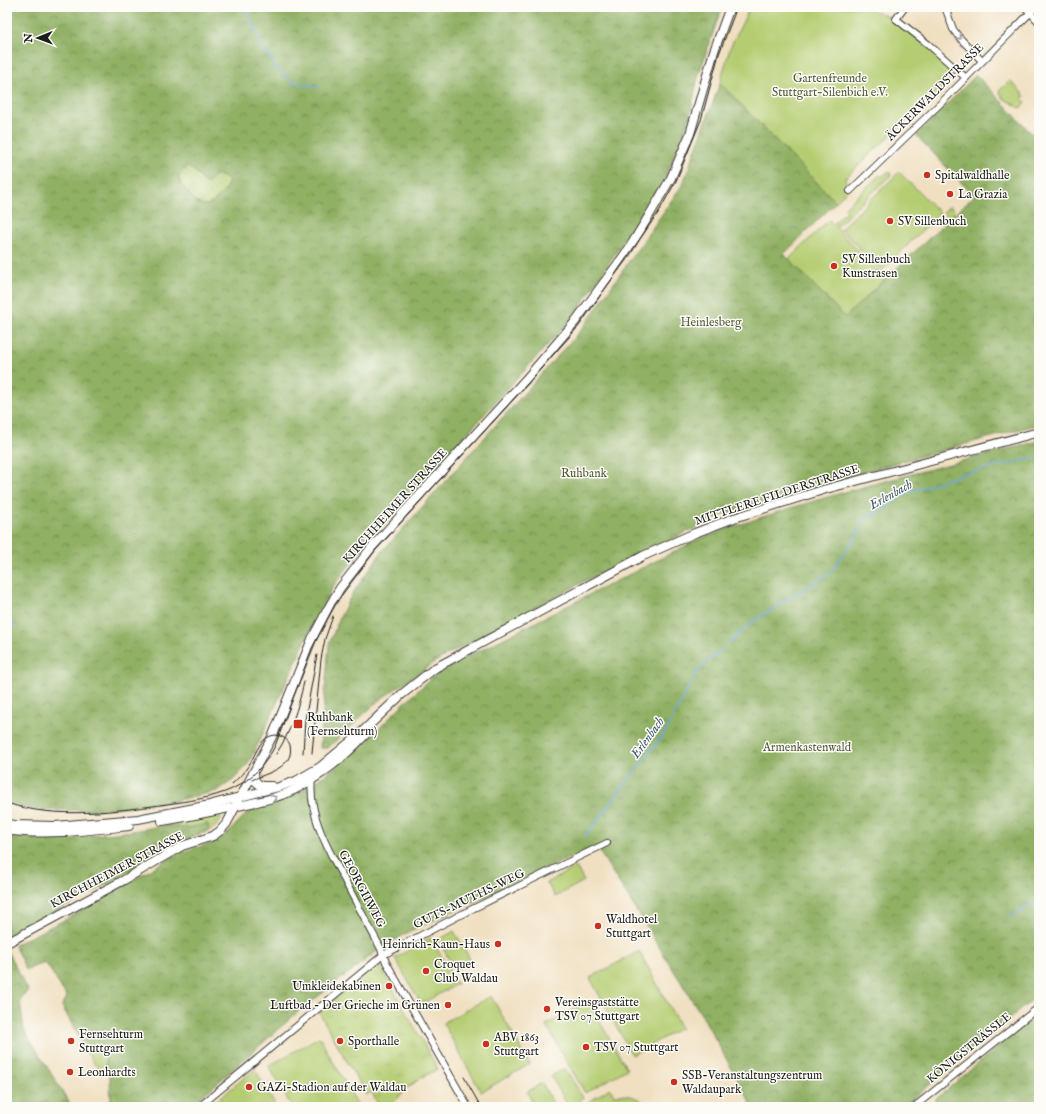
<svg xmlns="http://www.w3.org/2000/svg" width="1046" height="1114" font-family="'IM FELL English',serif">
	<defs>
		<pattern id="grass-dots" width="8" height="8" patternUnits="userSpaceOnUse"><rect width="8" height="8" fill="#b5cd72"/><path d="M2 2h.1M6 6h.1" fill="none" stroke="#9baf62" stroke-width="1.8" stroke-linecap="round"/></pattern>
		<pattern id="forest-crowns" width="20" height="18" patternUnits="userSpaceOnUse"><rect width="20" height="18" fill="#90b064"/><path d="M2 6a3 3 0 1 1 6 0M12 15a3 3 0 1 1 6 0" fill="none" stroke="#758e52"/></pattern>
		<pattern id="park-tufts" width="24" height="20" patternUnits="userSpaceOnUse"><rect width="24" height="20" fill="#b5cd72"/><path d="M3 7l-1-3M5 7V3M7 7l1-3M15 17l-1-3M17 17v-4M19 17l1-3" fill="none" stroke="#9baf62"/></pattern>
	</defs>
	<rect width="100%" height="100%" fill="#fdfcf7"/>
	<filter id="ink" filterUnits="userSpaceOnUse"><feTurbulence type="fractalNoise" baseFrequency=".025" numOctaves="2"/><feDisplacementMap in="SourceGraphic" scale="8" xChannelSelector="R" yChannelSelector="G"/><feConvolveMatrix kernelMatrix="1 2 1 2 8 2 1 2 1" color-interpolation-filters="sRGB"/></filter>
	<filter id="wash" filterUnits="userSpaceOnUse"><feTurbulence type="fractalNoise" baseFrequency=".012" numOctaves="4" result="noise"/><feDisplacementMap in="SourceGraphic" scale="16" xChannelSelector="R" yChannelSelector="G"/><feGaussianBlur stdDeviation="0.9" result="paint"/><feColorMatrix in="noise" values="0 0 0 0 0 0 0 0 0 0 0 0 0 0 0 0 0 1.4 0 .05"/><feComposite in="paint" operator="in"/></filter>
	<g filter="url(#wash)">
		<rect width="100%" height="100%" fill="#f0dfc0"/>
		<g fill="url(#grass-dots)" stroke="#687447">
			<path d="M 188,167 L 195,171 L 205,183 L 208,183 L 217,174 L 230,180 L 225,191 L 211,204 C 207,205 202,205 199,204 C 194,201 191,196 187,192 C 179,183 173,174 188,167 Z"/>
			<path d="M 218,815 L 221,817 C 220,824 214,828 208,831 L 208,824 L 188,828 L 163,826 Z"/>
		</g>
		<g fill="url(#forest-crowns)" stroke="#566640" fill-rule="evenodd">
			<path d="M 7,7 L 723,7 L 718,18 L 698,77 L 688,123 L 665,178 L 574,316 L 368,542 L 334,585 L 314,622 L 258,744 L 246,767 L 233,780 L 217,791 L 174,801 L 126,807 L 89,810 L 44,810 L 26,808 L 7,802 ZM 188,167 L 195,171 L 205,183 L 208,183 L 217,174 L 229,180 L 225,191 L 211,204 C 207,205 202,205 199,204 C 194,201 191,196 187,192 C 179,183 173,174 188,167 Z"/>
			<polygon points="976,75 1039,141 1039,424 874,469 724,514 585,581 441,658 379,700 328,748 320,748 329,644 340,617 352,594 381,553 582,329 683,184 720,83 836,202 784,254 845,317 974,196 916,135"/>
			<path d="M 1039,441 L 1039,994 L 903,1107 L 753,1107 L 704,1019 L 596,846 L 412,930 L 380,949 L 300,1010 L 190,1107 L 111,1107 L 110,1078 L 107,1069 L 106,1059 L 99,1046 L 85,1048 L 62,1006 L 67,997 L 45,962 L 26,970 L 14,945 L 74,915 L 180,852 L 214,843 L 227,834 L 247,813 L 299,793 L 320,779 L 364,744 L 403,704 L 433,677 L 465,658 L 697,540 C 808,498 925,471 1039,441 Z"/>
			<polygon points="208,824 208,831 182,840 108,884 7,938 7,837 67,837 118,833 163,826 188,828"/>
			<polygon points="7,951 28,990 20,1001 24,1030 72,1107 7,1107"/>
			<polygon points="1039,1012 1039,1107 939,1107 935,1100"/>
		</g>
		<g fill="url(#park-tufts)" stroke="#687447">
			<polygon points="1010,80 1025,96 1022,99 1026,103 1020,108 1003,98 999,91"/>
			<polygon points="950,206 955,212 949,218 943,212"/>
			<path d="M 374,966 L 380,966 L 438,1069 L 428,1074 L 425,1075 C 419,1079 413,1084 407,1088 C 398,1097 394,1107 380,1107 L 371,1092 L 366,1095 L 320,1014 L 321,1010 Z"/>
			<polygon points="98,1046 106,1059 106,1066 100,1071 93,1062 92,1059 87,1054 85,1048"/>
		</g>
		<g fill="#b5cd72" stroke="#687447">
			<polygon points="750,7 865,7 889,17 926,45 957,73 845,178 848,189 836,202 720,83 730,48"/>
			<polygon points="889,171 892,174 837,226 834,223 847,211 844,208 880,175 882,177"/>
			<polygon points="899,172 940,213 881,271 841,229"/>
			<polygon points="829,220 885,279 845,317 789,259"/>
			<polygon points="576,867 584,881 555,897 547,883"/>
			<polygon points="454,931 471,961 455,970 438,940"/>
			<polygon points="431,938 457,984 421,1004 395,958"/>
			<polygon points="639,951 681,1028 632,1055 590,978"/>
			<polygon points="491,996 530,1064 481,1092 443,1023"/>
			<polygon points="588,1001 627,1069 585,1093 546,1025"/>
			<polygon points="319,1037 359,1107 292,1107 269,1066"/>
			<polygon points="565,1068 583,1098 569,1107 551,1076"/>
			<polygon points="255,1069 276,1107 209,1107"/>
			<polygon points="542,1083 555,1107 535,1107 527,1092"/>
			<path d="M 610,1088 L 614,1095 C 627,1094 640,1097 649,1107 L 581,1107 Z"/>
		</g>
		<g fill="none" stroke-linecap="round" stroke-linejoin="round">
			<g stroke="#6ea6dd" stroke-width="1.5">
				<polyline points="244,7 255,28 261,45 278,69 292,82 319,87"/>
				<polyline points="7,624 15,626"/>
				<polyline points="728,644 752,622 830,573 859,533 863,519 882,511 906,493 964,474 1033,458 1039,455"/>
				<polyline points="585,837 667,729 698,670 722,649"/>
				<polyline points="1011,916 1039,901"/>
			</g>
		</g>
	</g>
	<g filter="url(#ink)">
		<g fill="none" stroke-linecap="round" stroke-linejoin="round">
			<defs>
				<g id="minor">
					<polyline points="905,7 896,19 928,44 966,78"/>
					<polyline points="945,7 953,29 958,36 982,61"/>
					<polyline points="1025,7 1039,22"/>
					<polyline points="850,191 945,99 1036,7"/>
					<path d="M 312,780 C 308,815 328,849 344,879 C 355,901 368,924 380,947 L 386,962 L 468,1107"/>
					<polyline points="199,1107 383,955 466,912 607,843"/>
					<polyline points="914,1107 1039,1007"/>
				</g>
				<g id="major">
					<polyline points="254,773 255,781 261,786 272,786"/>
					<path d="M 162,821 C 186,817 210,812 234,807 C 255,802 276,799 296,789 C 322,776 345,756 365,735"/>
					<polyline points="7,824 15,825 55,826 138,819 205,806 279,787 296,781 320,767 363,731 401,695 435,668 643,556 695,533 734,518 826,489 1039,432"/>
					<path d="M 7,830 C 45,836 91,830 129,826"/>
					<polyline points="7,943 124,880 163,857 182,846 213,836 220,831 227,823 273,735 312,639 329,607 340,588 372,547 526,379 574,323 628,250 650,214 671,178 690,134 714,51 730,7"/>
				</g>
			</defs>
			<use href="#minor" stroke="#3c3935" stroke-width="8"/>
			<use href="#major" stroke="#3c3935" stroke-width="10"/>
			<use href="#minor" stroke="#fff" stroke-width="6"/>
			<use href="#major" stroke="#fff" stroke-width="8"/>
			<g stroke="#1c1c1c" stroke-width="1">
				<polyline points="303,753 305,720 317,655"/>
				<polyline points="312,753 321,659 325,639 333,616"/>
				<path d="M 276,754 C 291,732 298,708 304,682"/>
				<path d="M 232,784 C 239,778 244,772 249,765 C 256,754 260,736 276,735 C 282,736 288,739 290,745 C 295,768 266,773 252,780"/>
				<path d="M 7,803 C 55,820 118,811 167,804 C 188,801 213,798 232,789 C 252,779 265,765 275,746 L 312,648 L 335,604 L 375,551 L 528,383 L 579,326 L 658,213 L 676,181 L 701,120 L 719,54 L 737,7"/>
				<polyline points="464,1077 481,1107"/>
			</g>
		</g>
		<defs><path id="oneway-chevron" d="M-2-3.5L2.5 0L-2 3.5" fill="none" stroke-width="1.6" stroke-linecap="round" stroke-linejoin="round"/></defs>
		<g stroke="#999">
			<use href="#oneway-chevron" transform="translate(959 37) rotate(50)"/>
			<use href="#oneway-chevron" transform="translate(274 798) rotate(-17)"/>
		</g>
	</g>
	<g fill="#c8321e" stroke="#fdfcf7" stroke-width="1.5">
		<circle cx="927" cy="175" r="4"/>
		<circle cx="950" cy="194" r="4"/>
		<circle cx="890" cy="221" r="4"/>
		<circle cx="834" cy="266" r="4"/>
		<rect x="293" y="719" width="10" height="10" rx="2"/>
		<circle cx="598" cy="926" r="4"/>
		<circle cx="498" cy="944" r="4"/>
		<circle cx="426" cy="971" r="4"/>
		<circle cx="389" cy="986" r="4"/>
		<circle cx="448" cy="1005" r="4"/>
		<circle cx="547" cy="1009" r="4"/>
		<circle cx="71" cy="1041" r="4"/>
		<circle cx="340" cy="1041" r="4"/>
		<circle cx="486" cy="1044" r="4"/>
		<circle cx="586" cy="1047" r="4"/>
		<circle cx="70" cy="1072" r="4"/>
		<circle cx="674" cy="1082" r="4"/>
		<circle cx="249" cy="1087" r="4"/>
	</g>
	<g text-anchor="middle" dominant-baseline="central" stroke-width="3" stroke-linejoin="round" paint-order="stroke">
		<g font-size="12" fill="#525a3a" stroke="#fdfcf7">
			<text x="830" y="78">Gartenfreunde<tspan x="830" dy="14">Stuttgart-Silenbich e.V.</tspan></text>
			<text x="711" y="322">Heinlesberg</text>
			<text x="584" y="473">Ruhbank</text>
			<text x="807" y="747">Armenkastenwald</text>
		</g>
		<g font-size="12" fill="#1c1c1c" stroke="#fdfcf7">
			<text transform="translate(935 92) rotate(-45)">ÄCKERWALDSTRASSE</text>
			<text transform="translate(777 495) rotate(-18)">MITTLERE FILDERSTRASSE</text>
			<text transform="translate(395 506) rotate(-48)">KIRCHHEIMER STRASSE</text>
			<text transform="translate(117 870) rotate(-28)">KIRCHHEIMER STRASSE</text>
			<text transform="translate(362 889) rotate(62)">GEORGIIWEG</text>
			<text transform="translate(469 899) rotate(-26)">GUTS-MUTHS-WEG</text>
			<text transform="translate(969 1048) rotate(-39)">KÖNIGSTRÄSSLE</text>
		</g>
		<g font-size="12" fill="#1c1c1c" stroke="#fdfcf7" text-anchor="start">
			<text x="935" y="175">Spitalwaldhalle</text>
			<text x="958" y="194">La Grazia</text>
			<text x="898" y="221">SV Sillenbuch</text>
			<text x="842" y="259">SV Sillenbuch<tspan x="842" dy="14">Kunstrasen</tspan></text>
			<text x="307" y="717">Ruhbank<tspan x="307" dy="14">(Fernsehturm)</tspan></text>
			<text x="606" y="919">Waldhotel<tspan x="606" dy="14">Stuttgart</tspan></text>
			<text x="490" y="944" text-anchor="end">Heinrich-Kaun-Haus</text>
			<text x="434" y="964">Croquet<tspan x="434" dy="14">Club Waldau</tspan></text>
			<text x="381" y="986" text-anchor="end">Umkleidekabinen</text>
			<text x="555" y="1002">Vereinsgaststätte<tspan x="555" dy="14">TSV 07 Stuttgart</tspan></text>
			<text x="440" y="1005" text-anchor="end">Luftbad - Der Grieche im Grünen</text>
			<text x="79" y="1034">Fernsehturm<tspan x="79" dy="14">Stuttgart</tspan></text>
			<text x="494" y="1037">ABV 1863<tspan x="494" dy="14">Stuttgart</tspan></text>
			<text x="348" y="1041">Sporthalle</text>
			<text x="594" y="1047">TSV 07 Stuttgart</text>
			<text x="78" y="1072">Leonhardts</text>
			<text x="682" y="1075">SSB-Veranstaltungszentrum<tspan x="682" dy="14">Waldaupark</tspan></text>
			<text x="257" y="1087">GAZi-Stadion auf der Waldau</text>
		</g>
		<g font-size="13" font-style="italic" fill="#415a73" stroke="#fdfcf7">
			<text transform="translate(891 495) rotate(-29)">Erlenbach</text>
			<text transform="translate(648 738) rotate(-54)">Erlenbach</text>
		</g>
	</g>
	<rect width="1046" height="1114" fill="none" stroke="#fdfcf7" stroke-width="24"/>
	<g transform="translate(38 38) rotate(269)" stroke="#fdfcf7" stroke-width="3" paint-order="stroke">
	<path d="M0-3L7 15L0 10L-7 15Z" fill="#1c1c1c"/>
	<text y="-6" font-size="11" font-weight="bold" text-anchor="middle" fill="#1c1c1c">N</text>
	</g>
</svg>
